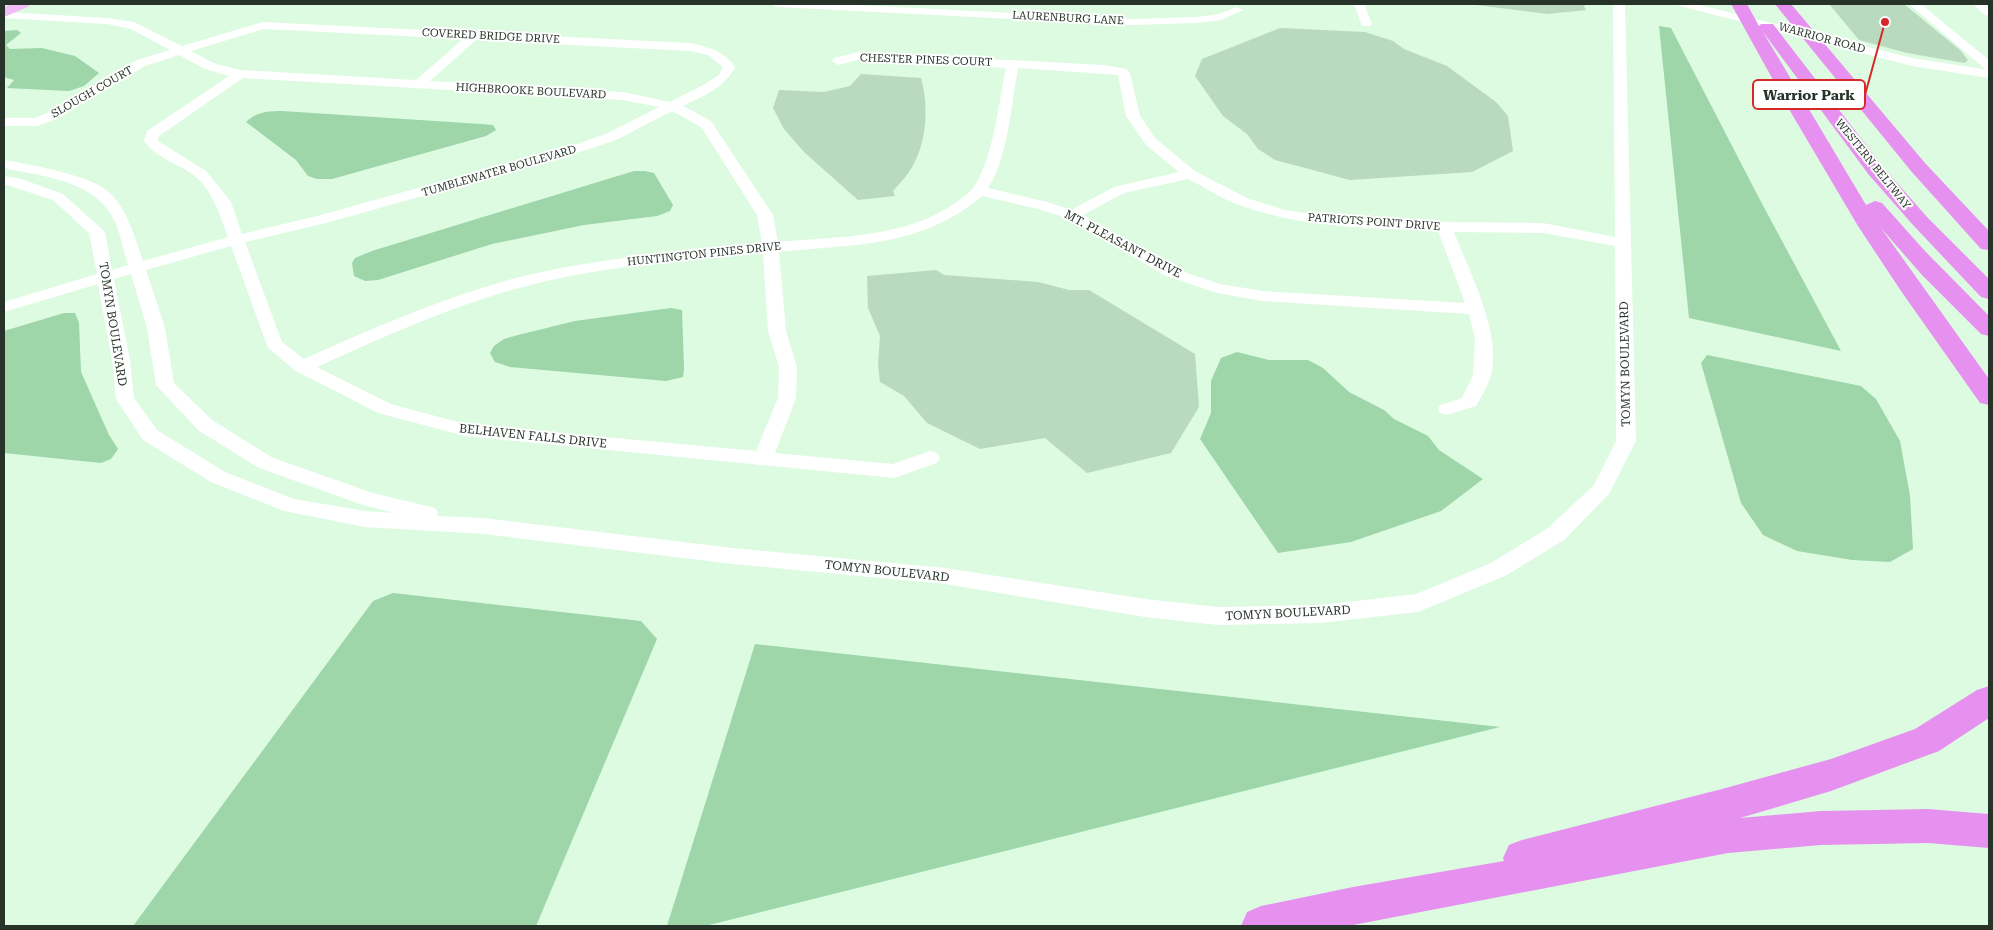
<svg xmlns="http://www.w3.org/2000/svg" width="1993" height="930" font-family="'Roboto Serif',serif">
	<rect width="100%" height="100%" fill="#dcfbe1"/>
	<g fill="#b9dabf">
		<polygon points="1468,4 1587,4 1584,6 1586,10 1547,14"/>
		<polygon points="1829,4 1904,4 1960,50 1968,60 1965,63 1907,53 1859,40"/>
		<polygon points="1280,28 1365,32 1393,41 1404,49 1447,66 1496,102 1508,116 1513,151 1472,172 1350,180 1275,160 1258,149 1247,134 1223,116 1195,76 1202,59"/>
		<path d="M 861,74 L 921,78 C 929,107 927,143 911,169 C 906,177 899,184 893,191 L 895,196 L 858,200 L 804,152 L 784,129 L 773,108 L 779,90 L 824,92 L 850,86 Z"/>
		<polygon points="936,270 944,275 1038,282 1069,290 1089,290 1195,354 1199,407 1171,453 1087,473 1045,438 980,449 927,423 904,396 880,382 878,365 880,336 868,308 867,276"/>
	</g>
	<g fill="#9ed5a9">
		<polygon points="1659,26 1671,28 1759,198 1841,351 1689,318"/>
		<polygon points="17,30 21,33 6,45 10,49 42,48 75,56 99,73 84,86 69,91 7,88 14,80 4,77 4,31"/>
		<path d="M 282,111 L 481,124 L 493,125 L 496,130 L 486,136 L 332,179 L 317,179 L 308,176 L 296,160 L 246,122 C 257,112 267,111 282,111 Z"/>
		<polygon points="634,171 645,171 654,173 673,205 670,211 657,216 584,225 492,244 378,280 365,281 354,276 352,263 355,258 372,251"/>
		<polygon points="671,308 682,310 684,369 683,377 666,381 510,367 495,362 490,353 494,346 504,339 518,335 575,321"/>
		<polygon points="64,313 75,313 79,323 81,372 109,435 118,449 111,459 101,463 4,453 4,331"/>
		<polygon points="1237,352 1269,360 1308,360 1323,368 1349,392 1384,410 1394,419 1428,436 1439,450 1483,479 1441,511 1351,542 1278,553 1200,439 1211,413 1211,381 1221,358"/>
		<polygon points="1707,355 1861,386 1876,399 1900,441 1910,496 1913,549 1890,562 1852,560 1797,551 1763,535 1741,503 1701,363"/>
		<polygon points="393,593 641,621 657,639 536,926 133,926 373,601"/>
		<polygon points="755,644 1500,727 705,926 667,926"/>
	</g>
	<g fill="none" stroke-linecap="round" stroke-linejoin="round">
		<g fill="#fff" fill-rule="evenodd">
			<polygon points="771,4 839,4 1131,19 1197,17 1219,14 1237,7 1243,10 1221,20 1197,23 1131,25 777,7"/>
			<polygon points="1354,4 1364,4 1372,24 1370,26 1362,26"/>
			<path d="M 1613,4 L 1625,4 L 1636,441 L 1609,494 L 1564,540 L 1507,575 L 1418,612 L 1320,623 L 1218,625 L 1145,617 L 945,584 L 733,564 L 484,534 L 365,527 L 284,511 L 211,482 L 143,440 L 116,399 L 112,360 L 98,284 L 4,312 L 4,302 L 97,274 L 89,233 L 53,200 L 4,184 L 4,176 L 21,179 L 63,194 L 105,232 L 112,270 L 128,265 C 124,252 121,237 116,224 C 98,180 44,177 4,168 L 4,160 C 31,165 94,175 112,195 C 129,214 135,238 143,261 L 228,237 C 220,216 213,191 195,176 C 179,164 156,158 144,141 L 147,131 L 229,76 L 205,69 L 179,55 L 145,66 L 57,119 L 37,126 L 4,126 L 4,118 L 35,118 L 47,113 L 137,60 L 170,50 L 131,29 L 107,24 L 4,18 L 4,12 L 107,18 L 134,22 L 182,46 L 263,22 L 690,43 C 709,47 724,51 735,67 C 725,88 703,96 683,106 L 711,121 L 773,215 L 778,242 C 839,236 906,239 958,201 C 965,196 973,190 977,182 C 995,148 998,105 1006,68 L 858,60 L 838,65 L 832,61 L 834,58 L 858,52 L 1104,65 L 1126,69 L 1130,73 L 1140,116 L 1156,139 L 1195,171 L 1247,198 L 1285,210 L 1325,216 L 1444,222 L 1543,223 L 1615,237 ZM 264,29 L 463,39 L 416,80 L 240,70 L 213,63 L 191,51 ZM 476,40 L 690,51 L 708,55 L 723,67 L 719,75 L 703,85 L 670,102 L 623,92 L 430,81 ZM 1018,68 L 1118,75 L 1126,116 L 1146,145 L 1179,172 L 1114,187 L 1071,210 L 1047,202 L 988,188 C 1007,161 1012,102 1018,68 ZM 243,78 L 623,100 L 659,107 L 608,133 L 580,143 L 317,216 L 242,234 L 231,202 L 206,171 L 158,141 L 159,136 ZM 672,111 L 701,127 L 757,215 L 762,244 C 677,252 591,258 508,280 C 437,300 371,329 304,359 L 282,342 L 245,242 L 326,223 L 590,149 L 618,139 ZM 1188,179 C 1205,187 1221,199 1239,205 C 1303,228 1370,228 1438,231 L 1465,303 L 1263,291 L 1220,284 L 1178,270 L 1083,215 L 1124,193 ZM 982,196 L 1038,209 L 1067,218 L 1166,276 L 1217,293 L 1263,301 L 1469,314 L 1475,339 L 1473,375 L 1462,398 L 1440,405 L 1438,409 L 1440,413 L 1447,415 L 1476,406 C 1481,398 1488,385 1491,375 C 1502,333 1469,271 1454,232 L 1543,233 L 1615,246 L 1616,441 L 1594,485 L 1548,528 L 1491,563 L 1416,594 L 1320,605 L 1218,607 L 1145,599 L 945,568 L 733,548 L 484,518 L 437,516 L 438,513 L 435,508 L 373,493 L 273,458 L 212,420 L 174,383 L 165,328 L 146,270 L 231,246 L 268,348 L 296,371 L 378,413 L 465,436 L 894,478 L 937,463 L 940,458 L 937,453 L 930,451 L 893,464 L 775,453 L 796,398 L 797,367 L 786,331 L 779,252 C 854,244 921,248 982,196 ZM 763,253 L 768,331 L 779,367 L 778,398 L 756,451 L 465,424 L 391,404 L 317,367 C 383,337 449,307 519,288 C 598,266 682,261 763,253 ZM 131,274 L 147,328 L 156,385 L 198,430 L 259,468 L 363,505 L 395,513 L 365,511 L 294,499 L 225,472 L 157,430 L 134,398 L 130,360 L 114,279 Z"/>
			<polygon points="1678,4 1696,4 1912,58 1989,70 1989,78 1912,66 1680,6"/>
			<polygon points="1909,4 1921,4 1989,60 1989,70 1985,69"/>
			<polygon points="1973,4 1985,4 1989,8 1989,16 1985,15"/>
		</g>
		<polygon fill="#f0bdf5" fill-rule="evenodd" points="12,4 30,4 28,7 4,17 4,7"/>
		<g fill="#e691ef" fill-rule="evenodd">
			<polygon points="1731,4 1747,4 1759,26 1761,24 1773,24 1883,167 1927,217 1989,279 1989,299 1981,297 1913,225 1869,175 1763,32 1866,205 1875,201 1882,203 1924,250 1989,316 1989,336 1981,334 1922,275 1881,228 1989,379 1989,405 1980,403 1901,291 1858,226 1793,116"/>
			<polygon points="1775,4 1791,4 1925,163 1989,231 1989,250 1981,249 1911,171"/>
			<polygon points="1989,686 1989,718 1939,751 1831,791 1740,818 1821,811 1928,809 1989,814 1989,848 1928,843 1821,845 1728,853 1348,926 1241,926 1247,912 1261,906 1353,887 1504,861 1503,858 1509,845 1522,840 1722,789 1831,759 1915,729 1977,690"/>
		</g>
	</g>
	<g text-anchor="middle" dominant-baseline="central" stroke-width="4" stroke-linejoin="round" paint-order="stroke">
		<g font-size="11" fill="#273329" stroke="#fefefe">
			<text transform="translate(1068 18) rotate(3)">LAURENBURG LANE</text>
			<text transform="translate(491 36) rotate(3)">COVERED BRIDGE DRIVE</text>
			<text transform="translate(1822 38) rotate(15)">WARRIOR ROAD</text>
			<text transform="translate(926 60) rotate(2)">CHESTER PINES COURT</text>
			<text transform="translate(531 91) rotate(3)">HIGHBROOKE BOULEVARD</text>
			<text transform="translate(92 92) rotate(-30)">SLOUGH COURT</text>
			<text transform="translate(1873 164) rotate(51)">WESTERN BELTWAY</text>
			<text transform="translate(499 171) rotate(-16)">TUMBLEWATER BOULEVARD</text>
			<text transform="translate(1374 222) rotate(4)">PATRIOTS POINT DRIVE</text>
			<text transform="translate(704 254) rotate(-6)">HUNTINGTON PINES DRIVE</text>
		</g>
		<g font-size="12" fill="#273329" stroke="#fefefe">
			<text transform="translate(1123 244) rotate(28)">MT. PLEASANT DRIVE</text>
			<text transform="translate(113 324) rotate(81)">TOMYN BOULEVARD</text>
			<text transform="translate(1625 364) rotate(-91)">TOMYN BOULEVARD</text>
			<text transform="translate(533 436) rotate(6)">BELHAVEN FALLS DRIVE</text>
			<text transform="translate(887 571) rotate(6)">TOMYN BOULEVARD</text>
			<text transform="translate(1288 613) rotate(-3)">TOMYN BOULEVARD</text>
		</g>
	</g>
	<path fill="none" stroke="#d62828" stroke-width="2" d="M1885 22L1865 95"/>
	<circle fill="#d62828" stroke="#fefefe" stroke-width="2" cx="1885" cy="22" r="5"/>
	<rect fill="#fefefe" stroke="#d62828" stroke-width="2" x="1753" y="80" width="112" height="29" rx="5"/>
	<g font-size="14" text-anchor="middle" font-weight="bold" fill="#273329">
		<text x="1809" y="100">Warrior Park</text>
	</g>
	<rect width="1993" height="930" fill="none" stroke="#273329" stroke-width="10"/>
</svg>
